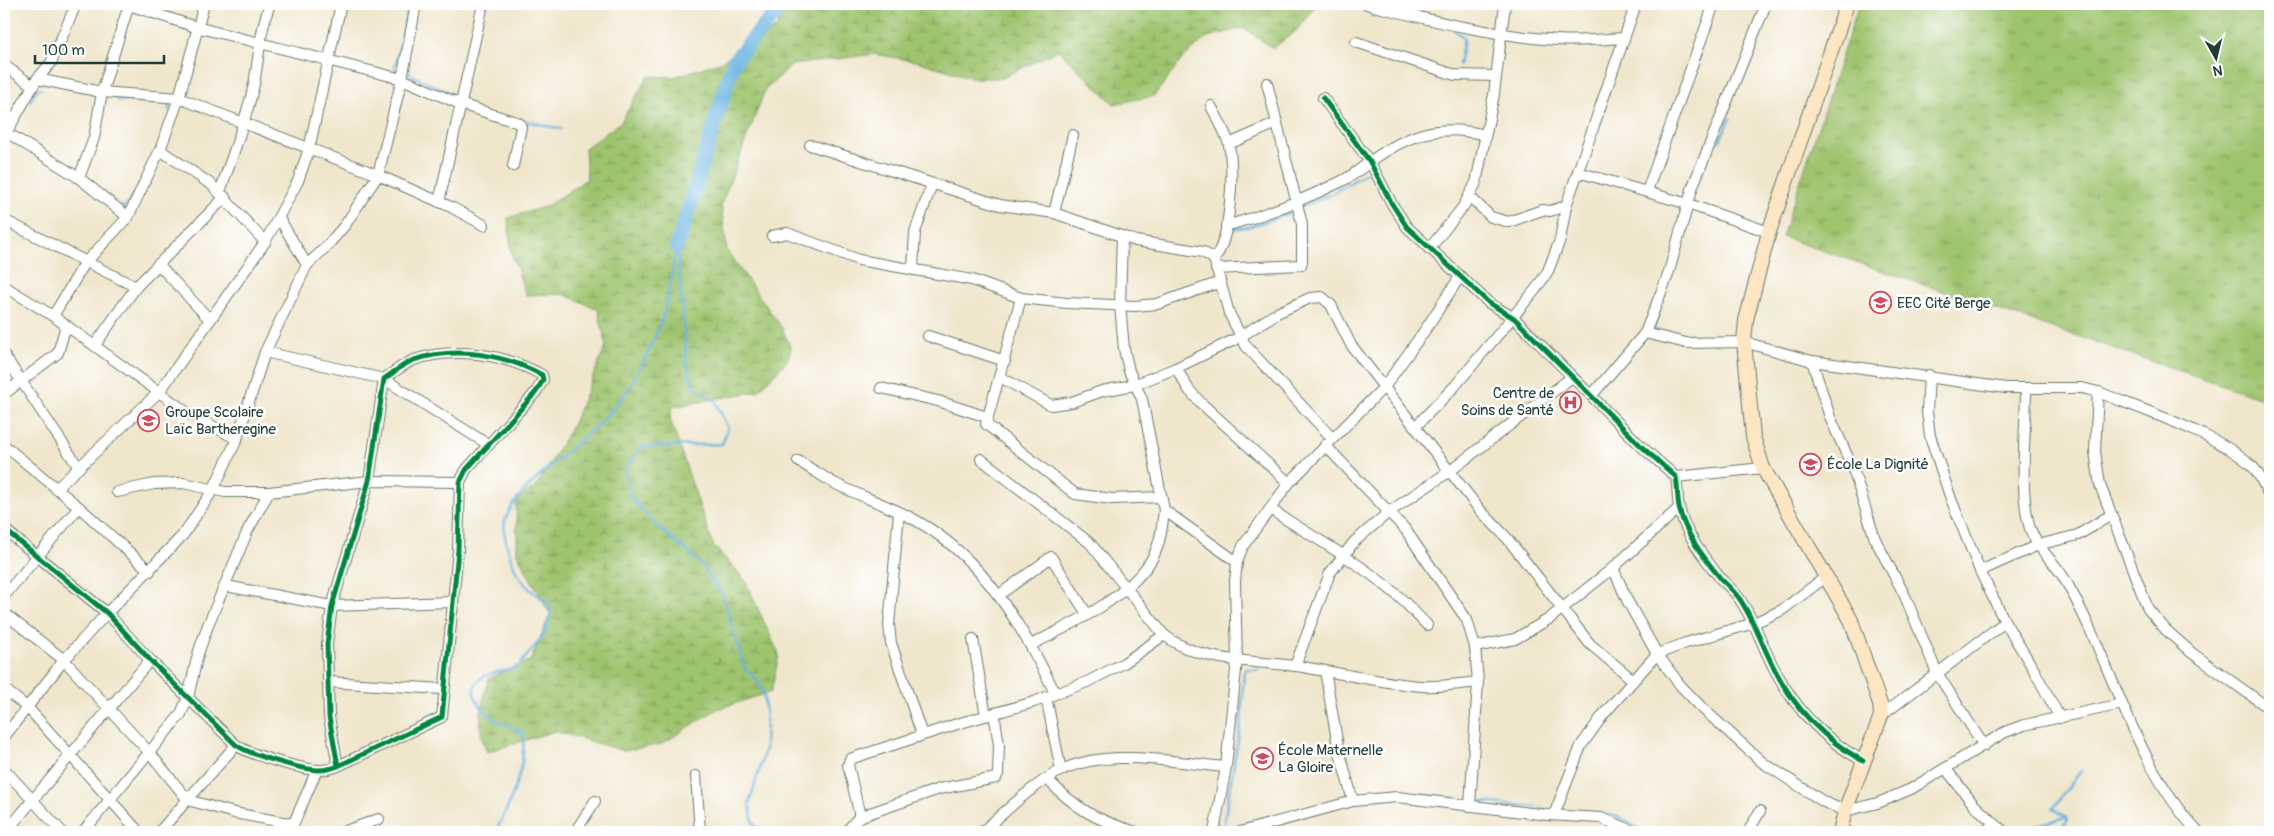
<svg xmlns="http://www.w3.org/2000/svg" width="2274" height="836" font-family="Pangolin,sans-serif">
	<defs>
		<pattern id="grass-tufts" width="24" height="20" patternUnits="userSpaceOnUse" patternTransform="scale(1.25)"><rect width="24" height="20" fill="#9fc46e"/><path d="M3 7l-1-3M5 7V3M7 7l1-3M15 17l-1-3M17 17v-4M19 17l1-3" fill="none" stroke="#81a05b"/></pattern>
		<pattern id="wetland-marsh" width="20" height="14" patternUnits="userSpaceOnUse" patternTransform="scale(1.25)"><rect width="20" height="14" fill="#9fc46e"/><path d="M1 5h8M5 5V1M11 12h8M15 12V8" fill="none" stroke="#81a05b"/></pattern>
	</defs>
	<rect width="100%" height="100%" fill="#fff"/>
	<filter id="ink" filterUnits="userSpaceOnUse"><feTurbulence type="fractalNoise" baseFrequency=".02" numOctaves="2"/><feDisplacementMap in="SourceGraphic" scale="10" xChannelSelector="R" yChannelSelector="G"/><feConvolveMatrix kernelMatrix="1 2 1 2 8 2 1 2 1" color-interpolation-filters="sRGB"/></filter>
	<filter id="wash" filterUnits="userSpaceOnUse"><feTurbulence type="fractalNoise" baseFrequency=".0096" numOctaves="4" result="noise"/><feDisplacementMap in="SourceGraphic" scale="20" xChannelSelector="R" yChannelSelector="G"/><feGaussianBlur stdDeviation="1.12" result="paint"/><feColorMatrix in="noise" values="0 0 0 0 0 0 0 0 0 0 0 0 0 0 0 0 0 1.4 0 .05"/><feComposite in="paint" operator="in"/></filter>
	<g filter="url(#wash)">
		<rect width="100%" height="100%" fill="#f0e6cc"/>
		<polygon fill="url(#grass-tufts)" stroke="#5f8051" points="1859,4 2270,4 2270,401 1782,237"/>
		<path fill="url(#wetland-marsh)" stroke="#5f8051" d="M 781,4 L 1317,4 L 1295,32 L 1273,48 L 1243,28 L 1207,37 L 1183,58 L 1154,96 L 1114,104 L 1058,50 L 1002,78 L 972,78 L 920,62 L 874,54 L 792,65 L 765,90 L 721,205 L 727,251 L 782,328 L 791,349 L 787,361 L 758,391 L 672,407 L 670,419 L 713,545 L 745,580 L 779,655 L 771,692 L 717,709 L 662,744 L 624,751 L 555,731 L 487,752 C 475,728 482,703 489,678 L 531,660 L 550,614 L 517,554 L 516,501 L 537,485 L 571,428 L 606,346 L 598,309 L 563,294 L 526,295 L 511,252 L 508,218 L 547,206 L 587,179 L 585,148 L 621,122 L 648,76 L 674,77 L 720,62 L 777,28 Z"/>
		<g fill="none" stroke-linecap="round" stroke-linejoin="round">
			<g stroke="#69b2e1" stroke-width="2.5">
				<polyline points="1371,16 1385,14"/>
				<polyline points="1427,24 1441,27"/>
				<polyline points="1454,30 1464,38 1459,65"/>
				<polyline points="408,71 411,75 460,98"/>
				<polyline points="399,72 395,71 395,67 409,4"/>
				<polyline points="117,100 169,103 169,110"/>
				<polyline points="30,102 37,89 41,89"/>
				<polyline points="521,120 561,129"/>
				<polyline points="1719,142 1730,118"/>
				<polyline points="4,148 8,139"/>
				<polyline points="121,206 125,207 131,199"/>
				<polyline points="1300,206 1302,207 1333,193 1368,172 1371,172"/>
				<polyline points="1230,229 1248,227 1290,213 1293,207"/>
				<polyline points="677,246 687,365 693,386 715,401 728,428 722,444 640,447 625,469 631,498 657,526 699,562 722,593 745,669 758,680 764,697 766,720 765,750 749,804 753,822 759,832"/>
				<polyline points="1658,316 1653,329 1658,331"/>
				<polyline points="1934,421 1940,449"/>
				<polyline points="1046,666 1056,683"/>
				<path d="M 1364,796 C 1399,787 1431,797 1467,800"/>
				<polyline points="1481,802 1536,807"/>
				<polyline points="1540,808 1546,810"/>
				<polyline points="1606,815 1618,817 1646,832"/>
				<polyline points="2066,817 2053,808 2081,771"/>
				<polyline points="2066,817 2068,819 2062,827 2069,832"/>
				<polyline points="1609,826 1621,832"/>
				<polyline points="1239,828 1223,830 1223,828 1241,722 1244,671 1247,669 1260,670"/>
				<polyline points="300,831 301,832"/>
				<polyline points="307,832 327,829"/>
				<path d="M 495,832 C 510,806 527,764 523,734 C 516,728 510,727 502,723 C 489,717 464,696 479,680 C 488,672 505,671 517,668 C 532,648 556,629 549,602 C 530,593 517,579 511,558 C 507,547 502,532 505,521 C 517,481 600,435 626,392 C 639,372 651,347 660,324 C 669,302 671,274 676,250"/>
				<polyline points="2031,832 2034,826 2066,817"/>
			</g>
			<polyline stroke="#69b2e1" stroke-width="15" points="677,246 734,61 783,4"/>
		</g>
	</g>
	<g filter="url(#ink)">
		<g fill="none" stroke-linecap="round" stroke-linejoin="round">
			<defs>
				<g id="minor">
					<polyline points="126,4 196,27 402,79 460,104 519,123 521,127 513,166"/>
					<path d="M 1366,4 C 1430,20 1492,36 1558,40 C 1580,42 1602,39 1624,38"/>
					<polyline points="1356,42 1455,75 1495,76"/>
					<polyline points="4,65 33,86"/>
					<polyline points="37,79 51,63 76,4"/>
					<path d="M 1323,98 L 1370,162 L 1392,204 L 1407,227 L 1489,303 L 1514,318 L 1641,446 L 1676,477 C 1678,487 1677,497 1679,507 C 1684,533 1705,559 1721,579 C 1727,585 1734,591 1739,598 C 1755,621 1762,646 1775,670 C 1795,709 1825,740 1863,761"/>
					<path d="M 1211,106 C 1217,118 1226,132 1229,145 C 1234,172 1231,239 1214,259 L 1229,313 L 1246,346 L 1332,438"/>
					<polyline points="4,137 37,79 102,92 179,98 378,175 451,207 484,225"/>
					<polyline points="14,137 79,178 128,217"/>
					<polyline points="1229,144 1277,123"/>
					<polyline points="810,145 1000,205 1054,213 1136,241 1203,252 1214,259"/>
					<polyline points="160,150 212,185 265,242"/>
					<polyline points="1578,172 1688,204 1769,232"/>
					<polyline points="79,178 94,138 102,92 129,4"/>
					<polyline points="1647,191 1714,4"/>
					<path d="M 220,192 C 232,156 246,121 254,84 C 259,57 260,30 270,4"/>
					<polyline points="1469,196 1491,217 1509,222 1542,210 1550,211 1566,206"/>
					<polyline points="439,202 483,4"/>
					<polyline points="1054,213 1073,135"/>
					<polyline points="4,220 136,287"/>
					<path d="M 1226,226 C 1265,215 1303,200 1340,182 C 1351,177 1361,169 1371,161 C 1409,134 1439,123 1485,135"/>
					<polyline points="772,236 787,233 859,260 972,280 1021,298 1067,303 1135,306 1157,304 1218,283"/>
					<polyline points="1122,236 1120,305 1124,349 1129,371 1142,399 1164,510 1237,562"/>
					<polyline points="1429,249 1463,207 1476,183 1494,94 1505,4"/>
					<polyline points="158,264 210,320"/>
					<polyline points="307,265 327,246 345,225 378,175 402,79 416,4"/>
					<polyline points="1216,269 1301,265 1302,261 1302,224 1267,83"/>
					<polyline points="913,270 915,232 932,184"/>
					<polyline points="4,286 53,316 188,413 237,439"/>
					<polyline points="1021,298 986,424 1075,494 1112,499 1162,497"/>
					<polyline points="53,316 85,263 128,217 160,150 179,98 204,4"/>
					<path d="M 1645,333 L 1686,343 L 1744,342 L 1812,361 L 2006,388 L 2082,388 L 2098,392 C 2140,409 2223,436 2253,467 C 2261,476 2265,487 2270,498"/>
					<polyline points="928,336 1005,361"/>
					<polyline points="95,345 136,287 225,197"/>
					<polyline points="265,352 384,379 489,445"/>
					<polyline points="4,355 79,468"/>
					<polyline points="1812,361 1830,417 1853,469 1875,539 1905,596 1937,673 1984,746"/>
					<polyline points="1176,368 1189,390 1201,403 1289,483"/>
					<polyline points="1929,375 1927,412 1930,436 1951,499 1980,571 2005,622 2034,670 2060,718"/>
					<polyline points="1000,377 1051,405 1072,402 1102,391 1134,385 1176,368 1240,337 1277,313 1310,298 1322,297 1331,305 1351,345 1480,510 1507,538 1590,644 1633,680"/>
					<polyline points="881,388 938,401 987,417"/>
					<path d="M 2026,389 C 2026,429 2019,487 2029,525 C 2035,547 2053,560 2064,578 C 2111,658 2134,765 2198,832"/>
					<polyline points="2098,392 2095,452 2100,485 2148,609 2166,630 2192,653 2270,709"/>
					<polyline points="4,394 58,353 66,325"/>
					<polyline points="1592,395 1645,333 1668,275 1693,186 1766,4"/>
					<polyline points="1415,427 1455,386 1536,289 1548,271 1560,240 1566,206 1636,4"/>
					<polyline points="4,445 79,507 150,571"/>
					<polyline points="1325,445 1405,529 1467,620 1475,647 1478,682 1470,806"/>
					<path d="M 981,459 L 1090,543 L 1164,635 C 1201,664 1251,660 1296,666 C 1337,672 1379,683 1421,686 C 1439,687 1459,684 1478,682"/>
					<path d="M 798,461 C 810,468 822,476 834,483 C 861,497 891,506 917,521 C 983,558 1023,627 1055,693"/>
					<polyline points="1676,477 1763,468"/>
					<polyline points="56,489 160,391 265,242 298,181 309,149 341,4"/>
					<polyline points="117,492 154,484 183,483 225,492 269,492 369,481 460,482"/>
					<path d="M 1270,509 C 1311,536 1354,559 1391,590 C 1404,600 1415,613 1427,625"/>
					<polyline points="899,512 889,625 891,643 922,735"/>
					<path d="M 4,529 L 107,613 L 150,660 L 236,745 C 250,755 300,769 318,770 C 325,770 331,769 338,766 L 442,717 L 458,550 L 460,482 L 466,470 L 536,392 L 543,380 L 542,375 C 504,354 455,346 414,360 C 403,364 393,373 384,379 L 369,481 L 332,606 L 327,644 L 329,717 L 338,766"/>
					<polyline points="1613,568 1628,602 1657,654 1680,685 1702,708 1762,762 1824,802 1845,811 1878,803 1911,789 2005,732 2024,725 2122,704"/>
					<polyline points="1980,571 2038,545 2078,535 2111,515"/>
					<polyline points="226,586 332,606 453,602"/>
					<polyline points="999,595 1051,557 1087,614"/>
					<polyline points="4,596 79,507"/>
					<polyline points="4,613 64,660 149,752 188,800 234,813 293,824"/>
					<polyline points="973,639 986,716"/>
					<path d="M 1031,645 C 1070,625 1134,595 1154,555 C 1161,541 1162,526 1164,510"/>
					<polyline points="1475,647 1515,639 1549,619 1613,568 1679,508"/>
					<polyline points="1295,666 1330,573 1354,542 1389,512 1450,471 1572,377"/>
					<polyline points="1325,671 1338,746 1353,801"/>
					<polyline points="328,682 443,689"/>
					<polyline points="4,689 28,708 139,832"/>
					<polyline points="1046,697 1061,770"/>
					<polyline points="1881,716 2005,622"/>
					<polyline points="4,737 64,660 107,613 183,535 213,490 237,439 265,352 307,265 279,218"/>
					<polyline points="4,769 62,832"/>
					<polyline points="1946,769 1974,805 2004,832"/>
					<polyline points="696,776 700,832"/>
					<path d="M 1047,779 C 1076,809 1096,820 1136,832"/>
					<polyline points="1554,815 1581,746 1603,715 1657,654 1686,643 1754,623 1782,610 1827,576"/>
					<polyline points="859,817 939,789 996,778 998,774 999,745 994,713"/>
					<polyline points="6,832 150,660"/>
					<polyline points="83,832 181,714 188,697 198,654 208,625 248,530 269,492"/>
					<polyline points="159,832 236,745"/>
					<polyline points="290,832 317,770"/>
					<polyline points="343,832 379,819"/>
					<polyline points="575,832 595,801"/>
					<polyline points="846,832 859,817 859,812 848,765 850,759 957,724 1034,702 1087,682 1124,663 1164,635"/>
					<path d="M 982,832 C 1006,811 1031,786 1060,771 C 1107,747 1176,763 1226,767"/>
					<polyline points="1214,832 1226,767 1237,660 1235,581 1237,562 1243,546 1289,483 1385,386 1425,330 1459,278"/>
					<polyline points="1240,832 1353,801 1397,797 1548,815 1601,818 1636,832"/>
					<polyline points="1748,832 1760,811"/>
					<polyline points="1983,832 1994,825"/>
				</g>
				<polyline id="secondary" points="1840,832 1845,811 1881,716 1880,704 1851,620 1763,468 1753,437 1744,342 1746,320 1769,232 1847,4"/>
			</defs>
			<use href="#minor" stroke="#687869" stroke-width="12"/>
			<use href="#secondary" stroke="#687869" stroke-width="16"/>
			<use href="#minor" stroke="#fff" stroke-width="10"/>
			<use href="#secondary" stroke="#fce6c4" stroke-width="14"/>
			<defs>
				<g id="cycleway">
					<path d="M 1323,98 L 1370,162 L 1392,204 L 1407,227 L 1489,303 L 1514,318 L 1641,446 L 1676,477 C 1678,487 1677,497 1679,507 C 1684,533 1705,559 1721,579 C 1727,585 1734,591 1739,598 C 1755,621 1762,646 1775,670 C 1795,709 1825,740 1863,761"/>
					<path d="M 4,529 L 107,613 L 150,660 L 236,745 C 250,755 300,769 318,770 C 325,770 331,769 338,766 L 442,717 L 458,550 L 460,482 L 466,470 L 536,392 L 543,380 L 542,375 C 504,354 455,346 414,360 C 403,364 393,373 384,379 L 369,481 L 332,606 L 327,644 L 329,717 L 338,766"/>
				</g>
			</defs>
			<use href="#cycleway" stroke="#fff" stroke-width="8"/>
			<use href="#cycleway" stroke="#00873e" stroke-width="5"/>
		</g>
	</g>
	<defs>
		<symbol id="school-ring" viewBox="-11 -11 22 22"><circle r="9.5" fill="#fff" stroke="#d1495b" stroke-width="1.5"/><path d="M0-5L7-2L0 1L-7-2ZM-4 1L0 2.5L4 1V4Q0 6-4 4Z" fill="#d1495b"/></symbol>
		<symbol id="hospital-ring" viewBox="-11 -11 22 22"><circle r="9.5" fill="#fff" stroke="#d1495b" stroke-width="1.5"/><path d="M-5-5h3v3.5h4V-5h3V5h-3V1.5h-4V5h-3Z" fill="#d1495b"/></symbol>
	</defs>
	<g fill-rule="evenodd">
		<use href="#school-ring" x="1868" y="290" width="25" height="25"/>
		<use href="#hospital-ring" x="1558" y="390" width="25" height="25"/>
		<use href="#school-ring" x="136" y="408" width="25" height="25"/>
		<use href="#school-ring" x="1798" y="452" width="25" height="25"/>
		<use href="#school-ring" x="1250" y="746" width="25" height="25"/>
	</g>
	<g text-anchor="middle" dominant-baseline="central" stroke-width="5" stroke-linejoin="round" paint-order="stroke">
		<g font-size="15" fill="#1f3d34" stroke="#fff" text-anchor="start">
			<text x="1897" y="303">EEC Cité Berge</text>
			<text x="1554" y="393" text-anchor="end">Centre de<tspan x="1554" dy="17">Soins de Santé</tspan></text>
			<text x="165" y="412">Groupe Scolaire<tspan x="165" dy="17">Laïc Bartheregine</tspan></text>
			<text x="1827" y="464">École La Dignité</text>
			<text x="1278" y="750">École Maternelle<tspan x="1278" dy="17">La Gloire</tspan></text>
		</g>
	</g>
	<rect width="2274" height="836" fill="none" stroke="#fff" stroke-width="20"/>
	<g transform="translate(2216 58) rotate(172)" stroke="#ffffff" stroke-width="4" paint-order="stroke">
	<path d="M0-4L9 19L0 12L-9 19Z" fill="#1f3d34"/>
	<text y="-8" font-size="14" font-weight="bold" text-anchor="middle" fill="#1f3d34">N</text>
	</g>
	<path d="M35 55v8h129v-8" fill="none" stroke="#1f3d34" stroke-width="2.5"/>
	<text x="42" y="55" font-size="15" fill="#1f3d34" stroke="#ffffff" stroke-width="4" paint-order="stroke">100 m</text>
</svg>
